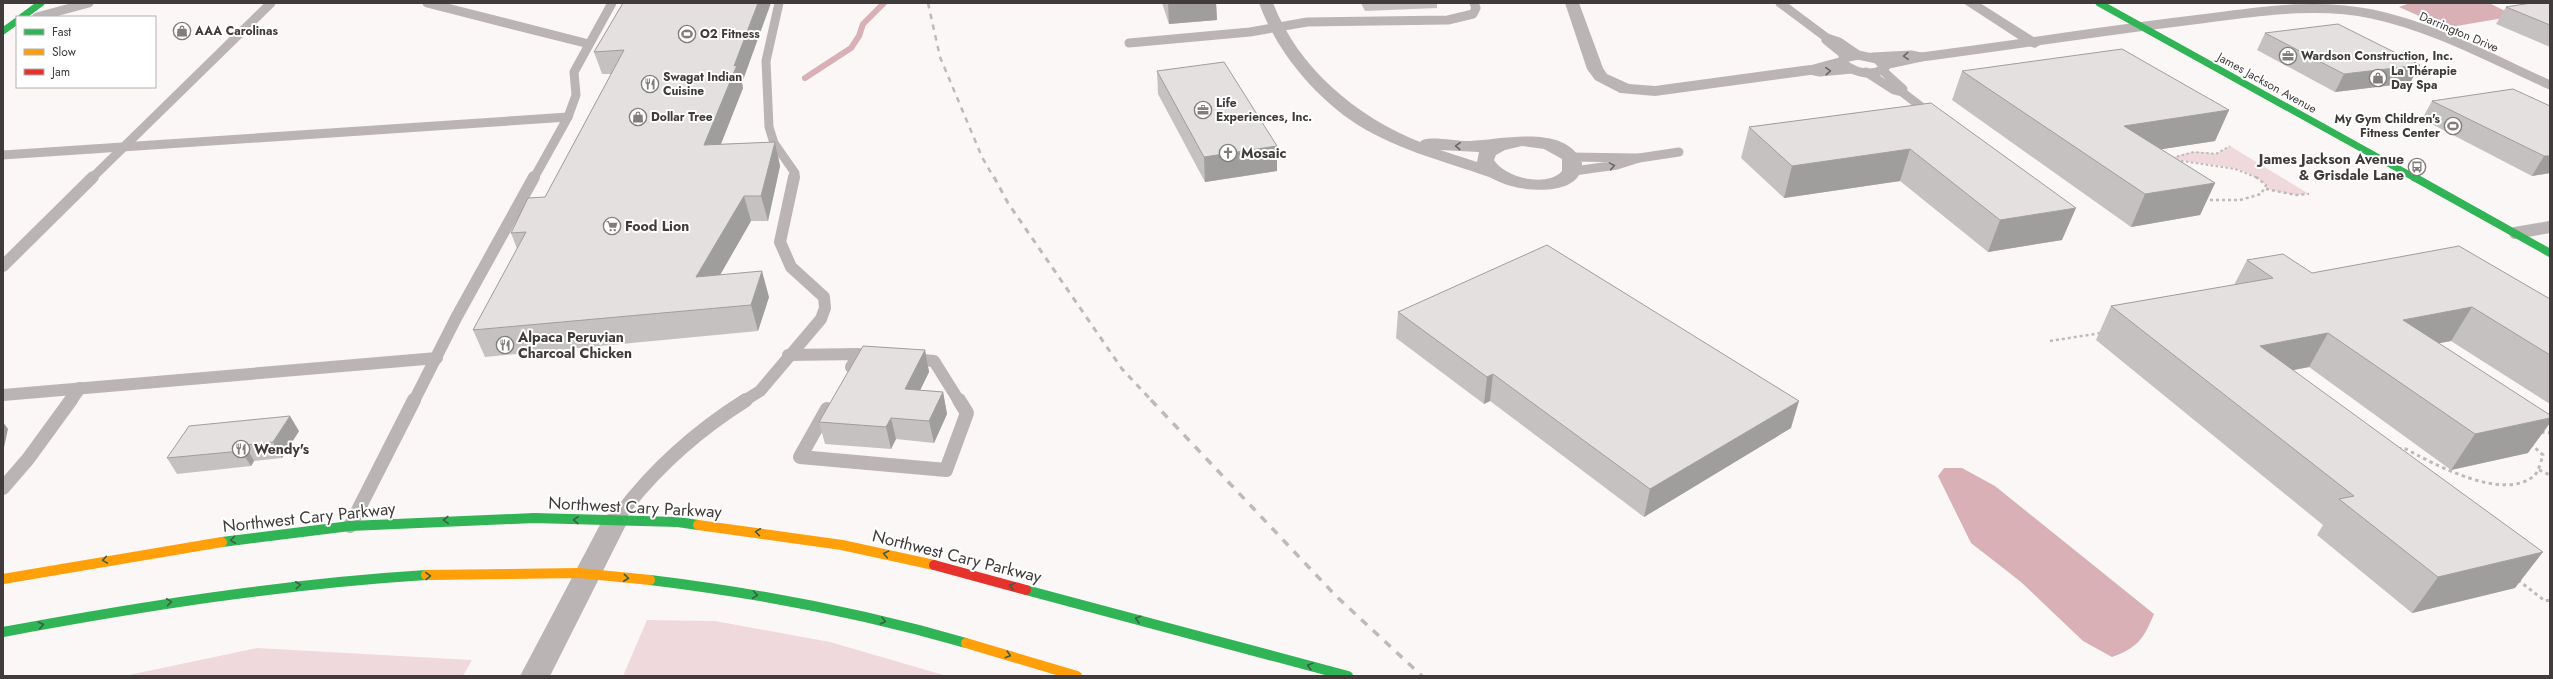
<svg xmlns="http://www.w3.org/2000/svg" width="2553" height="679" font-family="Jost,sans-serif">
	<rect width="100%" height="100%" fill="#fcf7f7"/>
	<g fill="#f0d9dc">
		<path d="M 2230,146 L 2309,194 L 2296,195 L 2266,189 L 2266,185 C 2240,161 2204,167 2172,158 C 2188,151 2199,151 2216,154 Z"/>
		<polygon points="647,620 715,621 830,642 947,676 623,676"/>
		<polygon points="257,648 472,660 463,676 124,676"/>
	</g>
	<g fill="#d8b0b5">
		<polygon points="2410,3 2489,3 2515,16 2451,27 2437,24 2399,7"/>
		<path d="M 1944,468 L 1962,468 L 1995,486 L 2154,614 C 2144,638 2138,648 2112,657 L 2083,641 L 2021,582 L 1971,543 L 1938,476 Z"/>
	</g>
	<g fill="none" stroke-linecap="round" stroke-linejoin="round">
		<polyline stroke="#d8b0b5" stroke-width="6" points="805,78 851,48 859,36 863,24 884,3"/>
		<g stroke="#bfb9ba" stroke-width="2" stroke-dasharray="2.5 2.5" stroke-linecap="butt">
			<polyline points="2172,158 2194,152 2216,154 2230,146"/>
			<polyline points="2176,160 2235,169 2258,178"/>
		</g>
		<g stroke="#bfb9ba" stroke-width="2.5" stroke-dasharray="3 3" stroke-linecap="butt">
			<polyline points="2266,189 2296,195 2309,194"/>
			<polyline points="2204,200 2240,200 2261,194 2266,185 2256,177"/>
			<polyline points="2050,341 2101,333"/>
		</g>
		<g stroke="#bfb9ba" stroke-width="3" stroke-dasharray="3.5 3.5" stroke-linecap="butt">
			<polyline points="2541,432 2550,433"/>
			<path d="M 2398,449 L 2404,448 C 2434,464 2504,503 2535,475 C 2539,470 2541,461 2543,455 L 2532,445"/>
			<polyline points="2539,470 2550,475"/>
			<polyline points="2518,580 2545,601 2550,600"/>
		</g>
		<g stroke="#bbb4b5" stroke-width="9">
			<polyline points="427,3 589,44"/>
			<polyline points="779,3 766,61 769,127 774,143 795,173 794,178"/>
			<polyline points="1780,3 1827,38"/>
			<polyline points="37,17 89,3"/>
			<polyline points="1129,43 1250,32 1307,22 1448,20 1473,14 1476,8 1474,3"/>
			<path d="M 1858,55 L 1877,59 L 1885,68 C 1872,77 1856,73 1844,64 L 1844,58 Z"/>
			<polyline points="1872,57 1911,55 1921,57 1884,65"/>
			<path d="M 1921,57 C 2014,45 2108,30 2201,19 C 2258,12 2315,2 2372,14 C 2434,27 2492,59 2550,85"/>
			<polyline points="1844,58 1842,53 1826,40 1827,38 1839,42 1858,55"/>
			<polyline points="1843,61 1810,70 1820,72 1852,69"/>
			<polyline points="1866,72 1894,90 1902,92 1903,89 1882,70"/>
			<polyline points="1902,92 1932,115"/>
			<polyline points="3,155 568,117"/>
			<polyline points="1570,157 1639,158 1617,165 1574,171"/>
			<polyline points="1639,158 1679,152"/>
			<polyline points="92,178 271,3"/>
			<polyline points="534,178 568,117 576,95 574,72 612,3"/>
		</g>
		<g stroke="#bbb4b5" stroke-width="12">
			<polyline points="2515,233 2550,227"/>
			<polyline points="3,266 93,177"/>
			<polyline points="788,355 859,354 851,367"/>
			<polyline points="912,359 934,361 959,401"/>
			<polyline points="3,395 437,358"/>
			<polyline points="71,401 80,388"/>
			<polyline points="414,401 456,318 534,177"/>
			<polyline points="744,401 760,391 821,319 825,308 824,297 791,267 780,242 794,177"/>
		</g>
		<g stroke="#bbb4b5" stroke-width="14">
			<polyline points="827,409 800,457 946,470 967,413 959,400"/>
			<polyline points="3,488 28,459 71,400"/>
			<path d="M 615,521 C 650,473 695,432 746,400"/>
			<polyline points="350,526 414,400"/>
		</g>
		<g fill="#bbb4b5" fill-rule="evenodd">
			<path d="M 1259,3 L 1273,3 C 1298,68 1357,117 1420,142 C 1425,134 1459,142 1470,141 C 1502,140 1566,123 1582,163 C 1582,195 1532,192 1511,186 C 1503,184 1496,180 1489,177 C 1441,160 1392,149 1349,119 C 1310,91 1275,48 1259,3 ZM 1522,146 L 1544,149 L 1562,159 L 1562,171 C 1547,188 1505,178 1494,160 L 1496,155 L 1505,150 ZM 1440,150 L 1479,152 L 1477,162 Z"/>
			<polygon points="1565,3 1579,3 1603,68 1607,74 1629,84 1655,86 1810,65 1818,70 1810,75 1655,96 1620,93 1595,80 1587,69"/>
			<polygon points="1963,3 1980,3 2043,43 2035,48 2029,46"/>
			<polygon points="615,512 624,515 628,521 550,676 520,676 602,521 606,515"/>
		</g>
		<g stroke="#30b455" stroke-width="7">
			<polyline points="2099,3 2415,178"/>
			<polyline points="22,17 41,3"/>
			<polyline points="3,31 17,21"/>
		</g>
		<polyline stroke="#30b455" stroke-width="8" points="2414,177 2550,253"/>
		<g stroke="#30b455" stroke-width="10">
			<polyline points="222,542 350,526 534,518 678,522 698,525"/>
			<path d="M 650,580 C 757,593 862,613 966,643"/>
			<polyline points="1026,590 1348,676"/>
			<path d="M 3,632 C 143,606 283,584 426,575"/>
		</g>
		<g stroke="#ff9f0a" stroke-width="10">
			<polyline points="698,525 842,545 934,565"/>
			<polyline points="426,575 579,573 650,580"/>
			<polyline points="3,579 222,542"/>
			<polyline points="966,643 1077,676"/>
		</g>
		<polyline stroke="#e5322d" stroke-width="10" points="934,565 1026,590"/>
		<polyline stroke="#bfb9ba" stroke-width="2.5" stroke-dasharray="5.5 5.5" stroke-linecap="butt" points="928,3 940,57 982,157 994,178"/>
		<polyline stroke="#bfb9ba" stroke-width="3" stroke-dasharray="6 6" stroke-linecap="butt" points="994,177 1008,203 1122,369 1152,401"/>
		<polyline stroke="#bfb9ba" stroke-width="3.5" stroke-dasharray="8 8" stroke-linecap="butt" points="1151,400 1336,596 1422,676"/>
	</g>
	<g fill="#c5c1c1">
		<polygon points="623,3 742,83 743,88 721,144 775,142 780,166 768,221 751,221 720,275 769,297 758,331 485,357 473,330 517,249 511,233 545,197 611,74 602,74 594,52"/>
		<polygon points="1162,3 1216,3 1217,20 1169,24"/>
		<polygon points="1361,3 1437,3 1437,8 1365,11"/>
		<polygon points="2550,3 2550,47 2496,24 2506,7"/>
		<polygon points="2265,33 2410,83 2335,92 2257,50"/>
		<polygon points="1157,71 1277,146 1277,171 1205,182 1158,94"/>
		<polygon points="1962,71 2229,110 2215,141 2161,149 2215,183 2200,215 2131,227 1952,100"/>
		<polygon points="2432,101 2550,106 2550,173 2532,176 2422,119"/>
		<polygon points="1931,103 2062,240 1988,252 1900,181 1784,198 1741,158 1749,127"/>
		<polygon points="2247,260 2312,273 2550,299 2550,404 2451,341 2439,343 2528,453 2451,470 2309,367 2293,370 2515,588 2412,613 2317,535 2323,525 2096,340 2111,306 2234,285"/>
		<polygon points="1398,312 1791,428 1644,517 1490,401 1484,404 1396,338"/>
		<polygon points="925,350 929,372 920,390 943,392 947,414 934,443 896,439 891,449 825,444 819,422"/>
		<polygon points="299,431 282,458 254,461 251,466 177,474 167,458"/>
	</g>
	<g fill="#a09d9d">
		<polygon points="758,3 771,3 742,83 743,88 711,169 704,145 734,66"/>
		<polygon points="1168,3 1216,3 1217,20 1169,24"/>
		<polygon points="2420,65 2410,83 2335,92 2344,74"/>
		<polygon points="2229,110 2215,141 2112,157 2124,126"/>
		<polygon points="775,142 780,166 768,221 761,196"/>
		<polygon points="1277,146 1277,171 1205,182 1204,157"/>
		<polygon points="1910,149 1900,181 1784,198 1792,166"/>
		<polygon points="2544,156 2550,156 2550,173 2532,176"/>
		<polygon points="2215,183 2200,215 2131,227 2145,194"/>
		<polygon points="744,196 751,221 704,303 696,277"/>
		<polygon points="2076,208 2062,240 1988,252 2000,220"/>
		<polygon points="762,271 769,297 758,331 751,305"/>
		<polygon points="2472,307 2451,341 2383,354 2403,320"/>
		<polygon points="2328,333 2309,367 2241,380 2260,346"/>
		<polygon points="925,350 929,372 910,411 905,389"/>
		<polygon points="1493,374 1490,401 1484,404 1487,377"/>
		<polygon points="943,392 947,414 934,443 929,421"/>
		<polygon points="1799,401 1791,428 1644,517 1650,489"/>
		<polygon points="290,416 299,431 282,458 273,442"/>
		<polygon points="891,418 896,439 891,449 886,427"/>
		<polygon points="2550,418 2550,423 2528,453 2451,470 2475,434"/>
		<polygon points="3,422 8,429 3,452"/>
		<polygon points="245,445 254,461 251,466 241,451"/>
		<polygon points="2543,552 2515,588 2412,613 2438,577"/>
	</g>
	<g fill="#e5e0e0" stroke="#a09d9d">
		<polygon points="623,3 758,3 734,66 737,65 704,145 775,142 761,196 744,196 696,277 762,271 751,305 473,330 526,232 511,233 528,198 545,197 624,50 594,52"/>
		<polygon points="2531,3 2550,3 2550,25 2506,7"/>
		<polygon points="2338,24 2420,65 2344,74 2265,33"/>
		<polygon points="2122,49 2229,110 2124,126 2215,183 2145,194 1962,71"/>
		<polygon points="1224,62 1277,146 1204,157 1157,71"/>
		<polygon points="2513,89 2550,106 2550,156 2544,156 2432,101"/>
		<polygon points="1931,103 2076,208 2000,220 1910,149 1792,166 1749,127"/>
		<polygon points="1547,245 1799,401 1650,489 1493,374 1487,377 1398,312"/>
		<polygon points="2459,246 2550,299 2550,355 2472,307 2403,320 2550,415 2550,418 2475,434 2328,333 2260,346 2543,552 2438,577 2339,499 2354,496 2111,306 2273,278 2247,260 2283,254 2312,273"/>
		<polygon points="863,346 925,350 905,389 943,392 929,421 891,418 886,427 819,422"/>
		<polygon points="290,416 273,442 245,445 241,451 167,458 189,426"/>
	</g>
	<defs><path id="oneway-chevron" d="M-2-3.5L2.5 0L-2 3.5" fill="none" stroke-width="1.6" stroke-linecap="round" stroke-linejoin="round"/></defs>
	<g stroke="#6c6566">
		<use href="#oneway-chevron" transform="translate(1906 56) rotate(177)"/>
		<use href="#oneway-chevron" transform="translate(1828 71) rotate(-4)"/>
		<use href="#oneway-chevron" transform="translate(1458 146) rotate(-177)"/>
		<use href="#oneway-chevron" transform="translate(1612 166) rotate(-10)"/>
	</g>
	<g stroke="#3c5f43">
		<use href="#oneway-chevron" transform="translate(446 520) rotate(178)"/>
		<use href="#oneway-chevron" transform="translate(576 520) rotate(-178)"/>
		<use href="#oneway-chevron" transform="translate(758 532) rotate(-172)"/>
		<use href="#oneway-chevron" transform="translate(233 540) rotate(172)"/>
		<use href="#oneway-chevron" transform="translate(886 554) rotate(-168)"/>
		<use href="#oneway-chevron" transform="translate(105 560) rotate(171)"/>
		<use href="#oneway-chevron" transform="translate(428 576) rotate(-2)"/>
		<use href="#oneway-chevron" transform="translate(626 578) rotate(6)"/>
		<use href="#oneway-chevron" transform="translate(298 585) rotate(-6)"/>
		<use href="#oneway-chevron" transform="translate(1012 586) rotate(-165)"/>
		<use href="#oneway-chevron" transform="translate(755 595) rotate(8)"/>
		<use href="#oneway-chevron" transform="translate(169 602) rotate(-8)"/>
		<use href="#oneway-chevron" transform="translate(1138 619) rotate(-165)"/>
		<use href="#oneway-chevron" transform="translate(883 621) rotate(14)"/>
		<use href="#oneway-chevron" transform="translate(41 625) rotate(-11)"/>
		<use href="#oneway-chevron" transform="translate(1008 655) rotate(17)"/>
		<use href="#oneway-chevron" transform="translate(1310 666) rotate(-165)"/>
	</g>
	<defs>
		<symbol id="shop-ring" viewBox="-11 -11 22 22"><circle r="9.5" fill="#fff" stroke="#827d7d" stroke-width="1.5"/><path d="M-5-2.5h2.3a2.7 3.5 0 0 1 5.4 0H5L5.5 6h-11ZM-1.5-2.5h3a1.5 2.3 0 0 0-3 0Z" fill="#827d7d"/></symbol>
		<symbol id="stadium-ring" viewBox="-11 -11 22 22"><circle r="9.5" fill="#fff" stroke="#827d7d" stroke-width="1.5"/><path d="M0-5a6.5 5 0 1 0 0 10a6.5 5 0 1 0 0-10ZM-3.5-1.8h7v3.6h-7Z" fill="#827d7d"/></symbol>
		<symbol id="office-ring" viewBox="-11 -11 22 22"><circle r="9.5" fill="#fff" stroke="#827d7d" stroke-width="1.5"/><path d="M-6-3h4V-5.5h4V-3h4V5H-6ZM-1-4.5V-3h2v-1.5ZM-6 0V1H6V0Z" fill="#827d7d"/></symbol>
		<symbol id="restaurant-ring" viewBox="-11 -11 22 22"><circle r="9.5" fill="#fff" stroke="#827d7d" stroke-width="1.5"/><path d="M-5-6h1v4h1v-4h1v4h1v-4h1v5L-1.5 .5V6h-2V.5L-5-1ZM5-6V6H3V1.5H1.5Q1.5-4 5-6Z" fill="#827d7d"/></symbol>
		<symbol id="church-ring" viewBox="-11 -11 22 22"><circle r="9.5" fill="#fff" stroke="#827d7d" stroke-width="1.5"/><path d="M-1.2-6h2.4v3.5h3.3v2.4h-3.3V6h-2.4V-.1h-3.3v-2.4h3.3Z" fill="#827d7d"/></symbol>
		<symbol id="bus-ring" viewBox="-11 -11 22 22"><circle r="9.5" fill="#fff" stroke="#827d7d" stroke-width="1.5"/><path d="M-5-6H5V4H4V6H2V4H-2V6H-4V4H-5ZM-3.5-4V0h7V-4ZM-3.5 1.2v1.5H-2V1.2ZM2 1.2v1.5H3.5V1.2Z" fill="#827d7d"/></symbol>
		<symbol id="supermarket-ring" viewBox="-11 -11 22 22"><circle r="9.5" fill="#fff" stroke="#827d7d" stroke-width="1.5"/><path d="M-6-5.5h2.5l.6 2H6L4.5 2H-2.5L-4.4-4H-6ZM-1.5 3.2a1.3 1.3 0 1 0 .1 0ZM3 3.2a1.3 1.3 0 1 0 .1 0Z" fill="#827d7d"/></symbol>
	</defs>
	<g fill-rule="evenodd">
		<use href="#shop-ring" x="172" y="21" width="20" height="20"/>
		<use href="#stadium-ring" x="677" y="24" width="20" height="20"/>
		<use href="#office-ring" x="2278" y="46" width="20" height="20"/>
		<use href="#shop-ring" x="2368" y="68" width="20" height="20"/>
		<use href="#restaurant-ring" x="640" y="74" width="20" height="20"/>
		<use href="#office-ring" x="1193" y="100" width="20" height="20"/>
		<use href="#shop-ring" x="628" y="107" width="20" height="20"/>
		<use href="#stadium-ring" x="2443" y="116" width="20" height="20"/>
		<use href="#church-ring" x="1218" y="143" width="20" height="20"/>
		<use href="#bus-ring" x="2407" y="157" width="20" height="20"/>
		<use href="#supermarket-ring" x="602" y="216" width="20" height="20"/>
		<use href="#restaurant-ring" x="495" y="335" width="20" height="20"/>
		<use href="#restaurant-ring" x="231" y="439" width="20" height="20"/>
	</g>
	<g text-anchor="middle" dominant-baseline="central" stroke-width="4" stroke-linejoin="round" paint-order="stroke">
		<g font-size="12" font-weight="bold" fill="#413b3b" stroke="#fff" text-anchor="start">
			<text x="195" y="31">AAA Carolinas</text>
			<text x="700" y="34">O2 Fitness</text>
			<text x="2301" y="56">Wardson Construction, Inc.</text>
			<text x="2391" y="71">La Thérapie<tspan x="2391" dy="14">Day Spa</tspan></text>
			<text x="663" y="77">Swagat Indian<tspan x="663" dy="14">Cuisine</tspan></text>
			<text x="1216" y="103">Life<tspan x="1216" dy="14">Experiences, Inc.</tspan></text>
			<text x="651" y="117">Dollar Tree</text>
			<text x="2440" y="119" text-anchor="end">My Gym Children's<tspan x="2440" dy="14">Fitness Center</tspan></text>
		</g>
		<g font-size="12" fill="#413b3b" stroke="#fff">
			<text transform="translate(2459 32) rotate(23)">Darrington Drive</text>
			<text transform="translate(2267 83) rotate(29)">James Jackson Avenue</text>
		</g>
		<g font-size="14" font-weight="bold" fill="#413b3b" stroke="#fff" text-anchor="start">
			<text x="1241" y="153">Mosaic</text>
			<text x="2404" y="159" text-anchor="end">James Jackson Avenue<tspan x="2404" dy="16">&amp; Grisdale Lane</tspan></text>
			<text x="625" y="226">Food Lion</text>
			<text x="518" y="337">Alpaca Peruvian<tspan x="518" dy="16">Charcoal Chicken</tspan></text>
			<text x="254" y="449">Wendy's</text>
		</g>
		<g font-size="17" fill="#413b3b" stroke="#fff">
			<text transform="translate(635 507) rotate(3)">Northwest Cary Parkway</text>
			<text transform="translate(309 517) rotate(-6)">Northwest Cary Parkway</text>
			<text transform="translate(957 556) rotate(14)">Northwest Cary Parkway</text>
		</g>
	</g>
	<rect width="2553" height="679" fill="none" stroke="#413b3b" stroke-width="8"/>
	<rect x="16" y="16" width="140" height="72" fill="#ffffff" stroke="#b3b1b1"/>
	<rect x="24" y="29" width="20" height="6" fill="#30b455" stroke="#b3b1b1"/>
	<text x="52" y="36" font-size="12" fill="#413b3b">Fast</text>
	<rect x="24" y="49" width="20" height="6" fill="#ff9f0a" stroke="#b3b1b1"/>
	<text x="52" y="56" font-size="12" fill="#413b3b">Slow</text>
	<rect x="24" y="69" width="20" height="6" fill="#e5322d" stroke="#b3b1b1"/>
	<text x="52" y="76" font-size="12" fill="#413b3b">Jam</text>
</svg>
